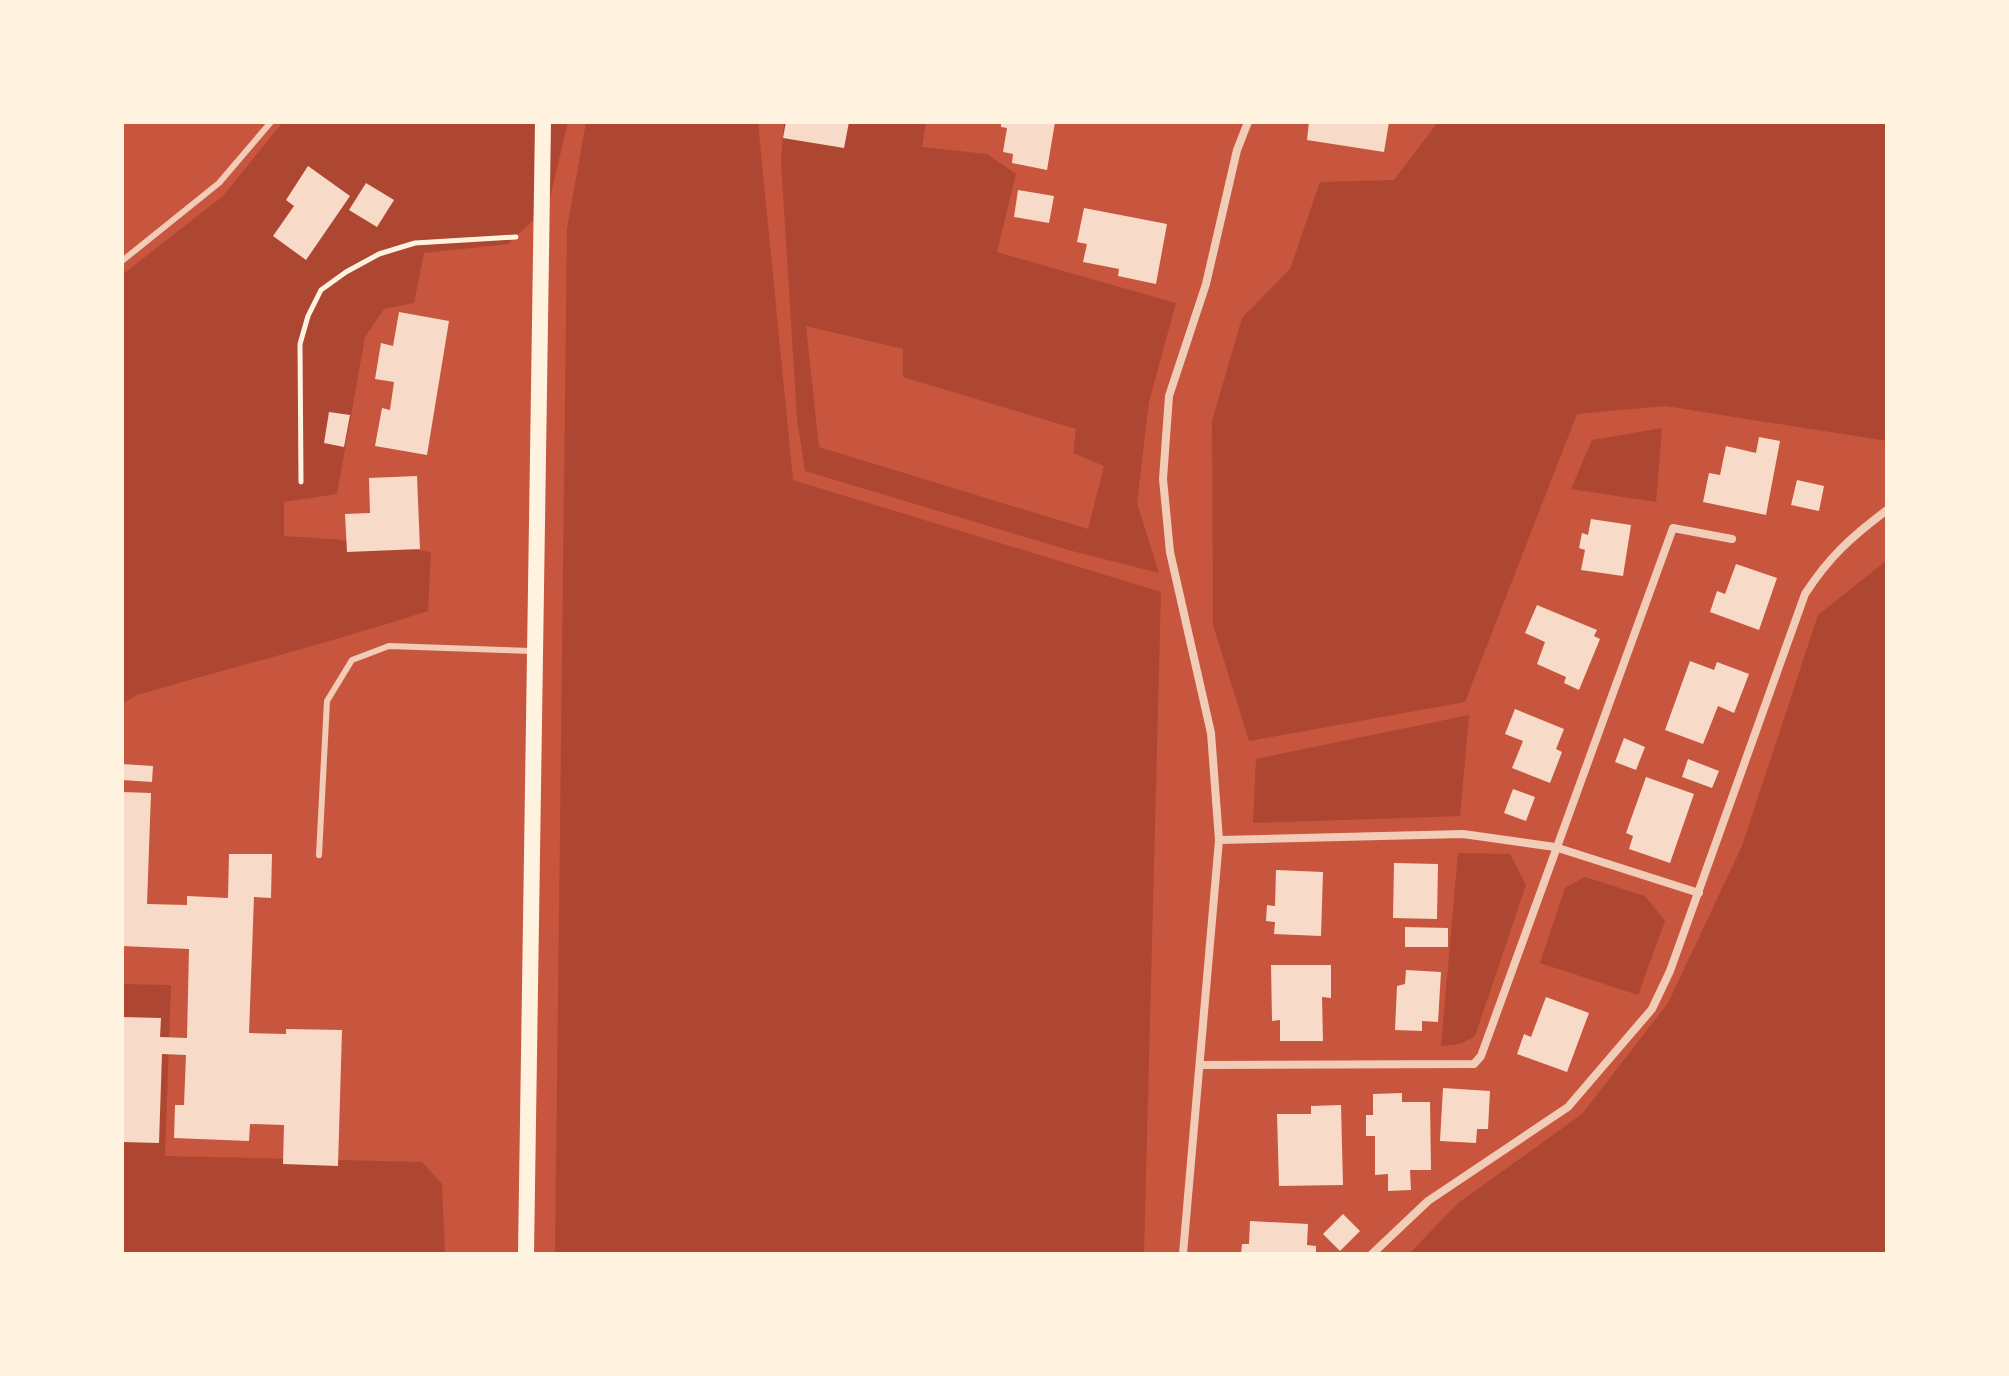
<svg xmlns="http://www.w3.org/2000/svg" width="2009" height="1376" font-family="'Crimson Pro',serif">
	<rect width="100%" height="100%" fill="#c8553d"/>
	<g fill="#ae4732" fill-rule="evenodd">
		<path d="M 283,122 L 568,122 L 548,206 L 508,244 L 424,253 L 414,303 L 384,309 L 365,337 L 337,494 L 284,502 L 284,536 L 332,539 L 431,552 L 428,611 C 332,642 234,667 137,695 L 122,704 L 122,275 L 223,196 Z"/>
		<polygon points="586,122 758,122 793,480 1161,592 1144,1254 555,1254 567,229"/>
		<path d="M 784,122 L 926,122 L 922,147 L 987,154 L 1016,174 L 997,252 L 1176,303 L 1149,402 L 1137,503 L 1159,573 L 1072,551 L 805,471 L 797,419 L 781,161 ZM 806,326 L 903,349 L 903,377 L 1076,429 L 1073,453 L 1104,466 L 1088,529 L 819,447 Z"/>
		<polygon points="1438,122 1887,122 1887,441 1665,406 1577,414 1465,702 1249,741 1213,625 1212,421 1242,318 1290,269 1320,182 1394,180"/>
		<polygon points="1662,428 1656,502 1571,489 1592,440"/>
		<polygon points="1887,560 1887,1254 1409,1254 1458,1203 1582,1114 1668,1003 1742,846 1818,615"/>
		<polygon points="1469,715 1460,816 1253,823 1256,759"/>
		<polygon points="1458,853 1510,854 1526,885 1475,1036 1460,1044 1441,1046"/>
		<polygon points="1585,877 1645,896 1665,921 1638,995 1540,963 1565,888"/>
		<polygon points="122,984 171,985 165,1156 422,1162 442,1184 445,1254 122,1254"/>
	</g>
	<g fill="#f7dbc8">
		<polygon points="786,122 849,122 844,148 783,138"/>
		<polygon points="1001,122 1055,122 1047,170 1012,163 1013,154 1003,152 1007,128 1001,127"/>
		<polygon points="1309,122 1389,122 1384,152 1307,140"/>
		<polygon points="308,166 350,196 306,260 273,236 294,206 286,200"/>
		<polygon points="366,183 394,200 377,227 349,210"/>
		<polygon points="1018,190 1054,196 1049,223 1014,217"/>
		<polygon points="1084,208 1167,224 1156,284 1118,276 1119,269 1083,262 1087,244 1077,242"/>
		<polygon points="399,312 449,321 427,455 375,446 382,408 390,410 394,382 375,379 381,343 393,346"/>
		<polygon points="329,412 350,415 344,447 324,443"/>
		<polygon points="1759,437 1780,441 1766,515 1703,502 1709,473 1720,475 1726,446 1756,453"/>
		<polygon points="417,476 420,549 347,552 345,514 370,513 369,478"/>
		<polygon points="1797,480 1824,486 1819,511 1791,505"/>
		<polygon points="1591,519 1631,525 1623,576 1581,570 1585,550 1579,548 1582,533 1588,535"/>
		<polygon points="1736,564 1777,578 1759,630 1710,612 1717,591 1725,594"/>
		<polygon points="1537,605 1597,630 1594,636 1600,639 1579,690 1564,683 1566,677 1537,664 1545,642 1525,633"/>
		<polygon points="1690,661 1714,670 1717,662 1749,674 1734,713 1718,706 1703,744 1665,730"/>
		<polygon points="1515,709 1564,729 1556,749 1562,752 1550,783 1512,768 1523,741 1505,734"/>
		<polygon points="1624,738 1645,747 1636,770 1615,762"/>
		<polygon points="1688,759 1719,771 1712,788 1682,777"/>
		<polygon points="122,764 153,766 152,782 122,780"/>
		<polygon points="1646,777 1694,794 1670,863 1629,849 1633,836 1626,833"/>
		<polygon points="1513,789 1535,797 1526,821 1504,813"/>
		<polygon points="122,792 151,793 147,904 187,905 187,896 228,898 229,854 272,854 271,898 254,897 249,1033 286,1034 286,1029 342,1030 338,1166 283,1164 284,1125 250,1124 249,1141 174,1138 175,1105 184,1105 186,1055 162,1054 159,1143 122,1142 122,1017 161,1018 160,1037 187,1038 189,949 122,946"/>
		<polygon points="1394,863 1438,864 1437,919 1393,918"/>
		<polygon points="1276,870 1323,872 1321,936 1274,934 1275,922 1266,921 1267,905 1275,906"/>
		<polygon points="1405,927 1448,928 1448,947 1405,947"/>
		<polygon points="1271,965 1331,965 1331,998 1322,997 1323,1041 1280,1041 1280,1020 1272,1021"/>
		<polygon points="1406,970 1441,972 1438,1022 1422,1021 1422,1031 1395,1030 1397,986 1405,984"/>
		<polygon points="1546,997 1589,1013 1567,1072 1517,1054 1524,1034 1531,1037"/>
		<polygon points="1443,1088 1490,1091 1488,1129 1477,1129 1476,1143 1440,1141"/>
		<polygon points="1402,1093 1402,1102 1430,1102 1431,1170 1410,1170 1411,1190 1388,1191 1388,1174 1375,1175 1375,1136 1366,1136 1366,1115 1373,1115 1373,1094"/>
		<polygon points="1341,1105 1343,1185 1279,1186 1277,1114 1311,1114 1311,1106"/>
		<polygon points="1343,1214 1360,1231 1340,1251 1323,1234"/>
		<polygon points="1250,1221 1308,1224 1307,1245 1316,1246 1316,1254 1241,1254 1242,1244 1249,1244"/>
	</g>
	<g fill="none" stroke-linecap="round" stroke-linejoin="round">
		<polyline stroke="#fff3e0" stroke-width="5" points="301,482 300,344 308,316 321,290 346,272 379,254 415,243 516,237"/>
		<g stroke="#f1ccb7" stroke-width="6">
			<polyline points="122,261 219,183 271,122"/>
			<polyline points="319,855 327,701 352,660 389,646 533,651"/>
		</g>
		<g stroke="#f1ccb7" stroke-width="8">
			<polyline points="1219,840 1463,834 1555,847 1699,893"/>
			<polyline points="1200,1065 1474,1064 1481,1056 1673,528 1732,539"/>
			<polyline points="1183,1254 1219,840 1211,733 1170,552 1163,479 1169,396 1206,284 1237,150 1248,122"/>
			<path d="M 1372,1254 L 1428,1201 L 1568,1107 L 1652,1009 L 1670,971 L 1805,594 C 1829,557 1851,537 1887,510"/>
		</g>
		<polyline stroke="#fff3e0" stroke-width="16" points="526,1254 543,122"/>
	</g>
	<rect width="2009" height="1376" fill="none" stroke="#fff3e0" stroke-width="248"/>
</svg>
